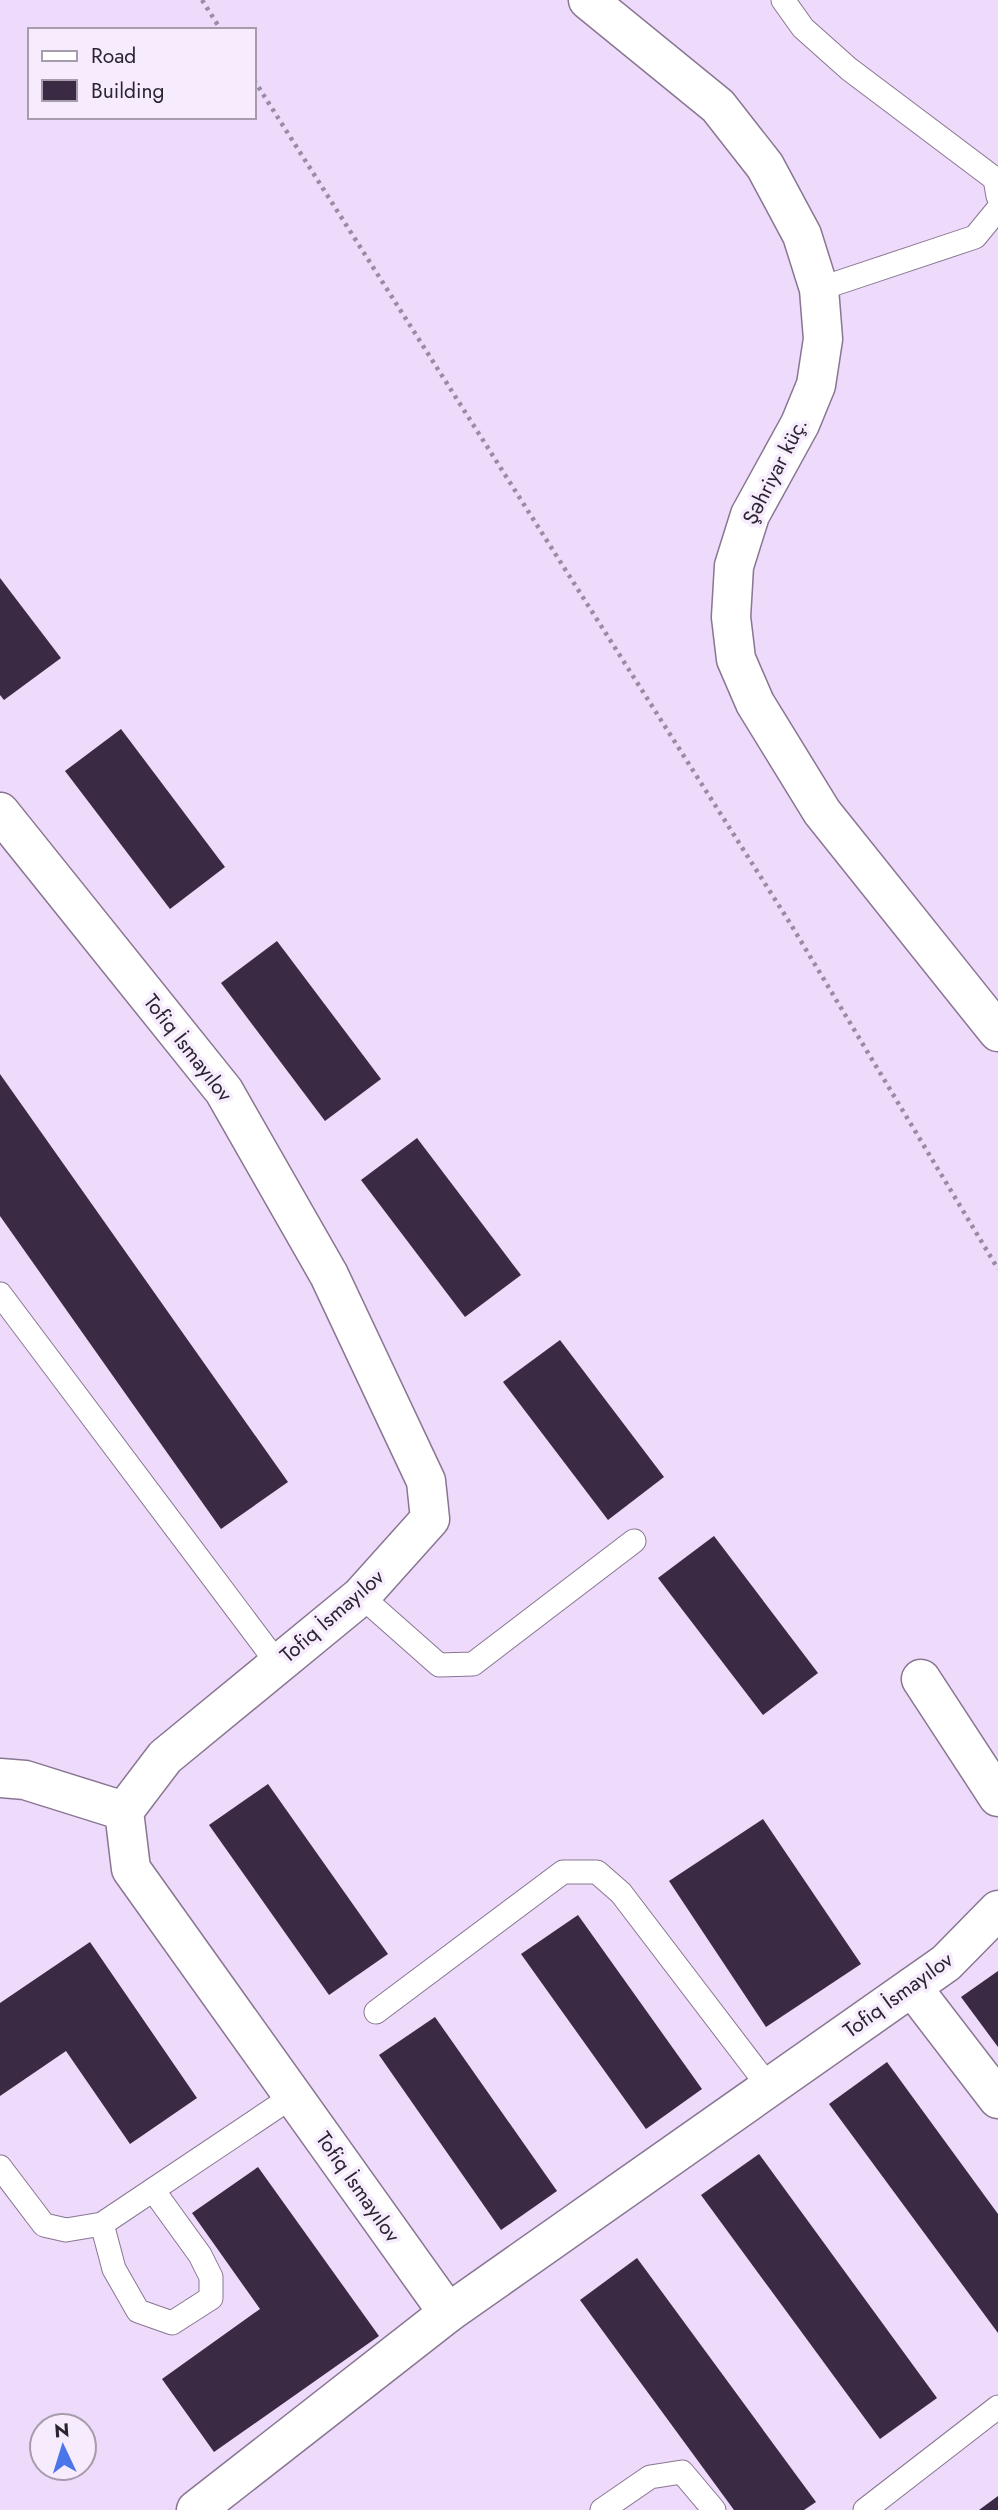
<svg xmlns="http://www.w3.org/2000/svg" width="998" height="2510" font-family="Jost,sans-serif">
	<rect width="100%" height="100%" fill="#eedafa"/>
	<g fill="#3a2a43">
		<polygon points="0,578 61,658 4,700 0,695"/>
		<polygon points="121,729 225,867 170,909 65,771"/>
		<polygon points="277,941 381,1079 325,1121 221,983"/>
		<polygon points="0,1074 288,1482 221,1529 0,1216"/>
		<polygon points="417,1138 521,1275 465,1317 361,1180"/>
		<polygon points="560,1340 664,1477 608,1520 503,1382"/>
		<polygon points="714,1536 818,1673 763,1715 658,1578"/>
		<polygon points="268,1784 388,1954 329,1995 209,1825"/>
		<polygon points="763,1819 861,1964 766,2027 669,1881"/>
		<polygon points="578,1915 702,2089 646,2129 521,1954"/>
		<polygon points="90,1942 197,2098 130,2144 66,2051 0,2096 0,2003"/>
		<polygon points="998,1971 998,2047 961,1997"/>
		<polygon points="435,2017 557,2191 501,2230 379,2055"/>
		<polygon points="887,2062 998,2214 998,2333 829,2104"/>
		<polygon points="759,2154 937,2398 880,2439 701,2195"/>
		<polygon points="258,2167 379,2336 214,2452 162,2379 260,2309 192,2213"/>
		<polygon points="637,2258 816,2502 804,2510 734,2510 580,2300"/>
		<polygon points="998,2496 998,2510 979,2510"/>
	</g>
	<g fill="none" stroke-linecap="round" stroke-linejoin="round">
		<defs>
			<g id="service">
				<polyline points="783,0 803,28 849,69 995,179 998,196"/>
				<polyline points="819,289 975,237 998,209"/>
				<polyline points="0,1294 278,1664"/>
				<polyline points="361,1596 439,1665 473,1664 634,1541"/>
				<polyline points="376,2012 563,1872 597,1872 621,1893 769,2087"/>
				<polyline points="0,2167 44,2225 66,2230 102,2224 293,2096"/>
				<polyline points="102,2224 114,2269 138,2311 172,2323 211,2298 211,2277 200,2255 153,2190"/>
				<polyline points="602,2510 650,2477 682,2472 714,2510"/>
				<polyline points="865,2510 998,2407"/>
			</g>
			<g id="minor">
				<polyline points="0,812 224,1091 329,1275 426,1481 430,1519 361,1596 165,1757 124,1811 131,1869 448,2313"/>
				<polyline points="921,1679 998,1797"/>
				<polyline points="0,1778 25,1780 124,1811"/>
				<polyline points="912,1987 998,2099"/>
				<polyline points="196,2510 448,2313 946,1963 998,1910"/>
			</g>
			<polyline id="tertiary" points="588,0 718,106 765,166 802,235 819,289 823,339 816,385 800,424 750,515 734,566 731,617 736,659 755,703 822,812 998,1032"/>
		</defs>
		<use href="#service" stroke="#887692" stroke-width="25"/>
		<use href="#minor" stroke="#887692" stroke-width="41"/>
		<use href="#tertiary" stroke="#887692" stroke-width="41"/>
		<g stroke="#998ba1" stroke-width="4.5" stroke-dasharray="3.5 5" stroke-linecap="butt">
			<polyline points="202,0 221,30"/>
			<polyline points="254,80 790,923 998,1269"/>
		</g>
		<use href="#service" stroke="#fff" stroke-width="23"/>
		<use href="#minor" stroke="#fff" stroke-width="38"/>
		<use href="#tertiary" stroke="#fff" stroke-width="38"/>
	</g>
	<g text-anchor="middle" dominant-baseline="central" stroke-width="7" stroke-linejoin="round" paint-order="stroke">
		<g font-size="21" fill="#2c2530" stroke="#f7ebfe">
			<text transform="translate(775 471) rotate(-63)">Şəhriyar küç.</text>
			<text transform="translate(188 1048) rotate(52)">Tofiq İsmayılov</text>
			<text transform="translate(332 1616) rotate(-41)">Tofiq İsmayılov</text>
			<text transform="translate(898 1995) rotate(-36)">Tofiq İsmayılov</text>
			<text transform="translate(358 2187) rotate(55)">Tofiq İsmayılov</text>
		</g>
	</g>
	<rect x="28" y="28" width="228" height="91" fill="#f7ebfe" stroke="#a69cac" stroke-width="2"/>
	<rect x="42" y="51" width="35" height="10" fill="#ffffff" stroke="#a69cac" stroke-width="2"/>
	<text x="91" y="63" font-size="21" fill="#2c2530">Road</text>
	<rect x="42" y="80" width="35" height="21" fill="#3a2a43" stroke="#a69cac" stroke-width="2"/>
	<text x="91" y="98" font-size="21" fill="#2c2530">Building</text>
	<g transform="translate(63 2447) rotate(356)"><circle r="33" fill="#f7ebfe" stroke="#a69cac" stroke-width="2"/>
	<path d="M0-5L12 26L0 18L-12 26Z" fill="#4a76e9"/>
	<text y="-10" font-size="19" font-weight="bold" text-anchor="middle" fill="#2c2530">N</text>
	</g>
</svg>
